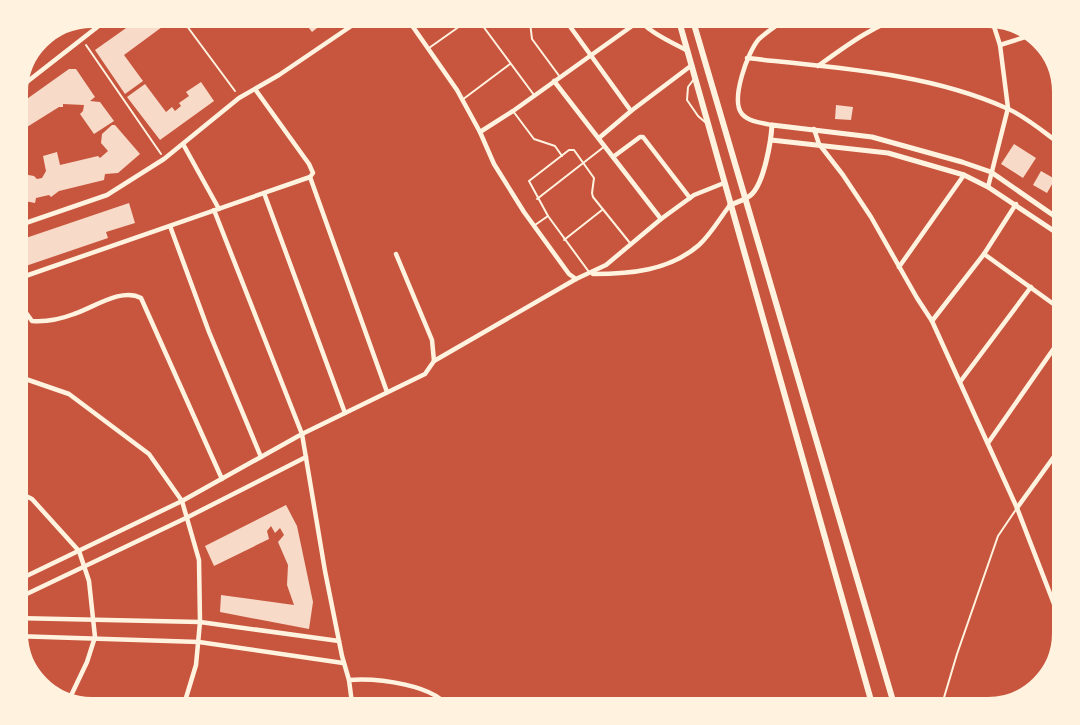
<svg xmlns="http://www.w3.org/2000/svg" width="1080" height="725" font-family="'Sofia Sans Condensed',sans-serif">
	<rect width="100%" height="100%" fill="#c8553d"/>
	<g fill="#f7dbc8">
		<polygon points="146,14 152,14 162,27 124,55 143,81 125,94 95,50"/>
		<polygon points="298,14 335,14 312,32"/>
		<polygon points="69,69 76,69 95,97 90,101 100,102 114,121 94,134 80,114 83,111 84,105 63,104 63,107 59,107 19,132 17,168 14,168 14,109 24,108 24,101"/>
		<polygon points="201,82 214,101 160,140 127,97 145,84 166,112 172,107 175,111 181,106 179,103 189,96 186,92"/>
		<polygon points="836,105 853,107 851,120 835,119"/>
		<polygon points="112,125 115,125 140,154 118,173 105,174 104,180 59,191 51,197 49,195 36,198 35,203 14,199 14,182 23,174 34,176 37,179 42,178 46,171 43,156 57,152 60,165 98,156 100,158 108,151 101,143 102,134"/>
		<polygon points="1014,144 1036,158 1023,178 1001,164"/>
		<polygon points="1041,171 1055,179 1047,193 1033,185"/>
		<polygon points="129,203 135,223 106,232 108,238 14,270 14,242"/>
		<polygon points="286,505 297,526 313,602 309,629 220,612 221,595 294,605 287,585 288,565 278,542 284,535 280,528 275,533 271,526 267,531 269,539 214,566 205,546"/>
		<polygon points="411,707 429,710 429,711 410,711"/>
		<polygon points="397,708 397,711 374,711 374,710"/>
	</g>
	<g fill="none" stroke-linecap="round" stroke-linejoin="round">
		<g stroke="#fff3e0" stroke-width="2">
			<polyline points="178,14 235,91"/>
			<polyline points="86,45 161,154"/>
		</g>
		<g stroke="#fff3e0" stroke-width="2">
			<polyline points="474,14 534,95"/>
			<polyline points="529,14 532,39 560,77"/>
			<polyline points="429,48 477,14"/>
			<polyline points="694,79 688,87 687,100 698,116 705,122"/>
			<polyline points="462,100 510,64"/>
			<polyline points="513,111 534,139 555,146 562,156"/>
			<polyline points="537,199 605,146"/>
			<polyline points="535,225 548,216"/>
			<polyline points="564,240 602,210"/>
			<polyline points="589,272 548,216 529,181 569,150 574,150 594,178 592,193 593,197 630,243"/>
			<polyline points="244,699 296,708 302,711"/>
			<polyline points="940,711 957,654 998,536 1017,508"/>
		</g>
		<g stroke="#fff3e0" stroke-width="4.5">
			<polyline points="404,14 457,90 480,132 494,164 524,212 569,274 576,279"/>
			<polyline points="561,14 631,111"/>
			<path d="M 634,14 C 646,31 669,41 688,51"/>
			<polyline points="879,14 883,22"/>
			<polyline points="1000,45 1038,33"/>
			<path d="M 747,58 C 834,68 925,72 1006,108 C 1026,116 1048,136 1066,148"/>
			<path d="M 818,66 C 847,45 875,24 910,14"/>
			<polyline points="554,81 661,219"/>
			<polyline points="1065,87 1061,91 1066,101"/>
			<polyline points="14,92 114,14"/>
			<path d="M 772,125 C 763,123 749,122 742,114 C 730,100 748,51 759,39 C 769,30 782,22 793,14"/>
			<polyline points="814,129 819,144 843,175 871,217 917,298 932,321 1017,508 1066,635"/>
			<polyline points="480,132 513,111 639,21"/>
			<polyline points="599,138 631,111 692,65"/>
			<polyline points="183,144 219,209"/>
			<polyline points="613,157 640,137 643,137 690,198"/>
			<polyline points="310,177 387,392"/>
			<polyline points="988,187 1008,108 1000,45 990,14"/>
			<polyline points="264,193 345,413"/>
			<polyline points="214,210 302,434 325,571 342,656 349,680"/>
			<polyline points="170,226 209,332 261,457"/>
			<polyline points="14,227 107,195 164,159 239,98 279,75 369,14"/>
			<polyline points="984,254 1066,313"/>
			<polyline points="899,267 964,175"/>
			<path d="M 593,274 C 630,274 669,271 699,245 C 711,234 720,218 730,205"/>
			<polyline points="14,280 310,177 313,173 309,164 255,89"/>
			<path d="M 14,286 L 24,310 L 32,321 C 46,322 61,319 74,314 C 93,308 122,287 141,298 L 222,479"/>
			<polyline points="932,321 984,254 1016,204"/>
			<polyline points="434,361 576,279 606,265 661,219 694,195 724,183"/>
			<polyline points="14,375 69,394 149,454 182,501 199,560 200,622 196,665 182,711"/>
			<polyline points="960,382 1031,287"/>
			<polyline points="988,443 1066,331"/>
			<polyline points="14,490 32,499 79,551 89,581 95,637 87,662 67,704"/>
			<polyline points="1017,508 1066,440"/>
			<polyline points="14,582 182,501 302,434 425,374 434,361 432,340 396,254"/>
			<polyline points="14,600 188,517 306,457"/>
			<polyline points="14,618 200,622 339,641"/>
			<polyline points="14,636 199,642 343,663"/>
			<path d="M 353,711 L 349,680 C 375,678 439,684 450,711"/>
		</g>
		<g stroke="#fff3e0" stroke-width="5">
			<polyline points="771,140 888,153 964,175 988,187 1066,239"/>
			<path d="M 730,205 C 737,202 746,200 752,194 C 764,182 771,142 772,125 L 872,137 L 962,162 L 991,172 L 1066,224"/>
		</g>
		<g stroke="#fff3e0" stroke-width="6">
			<polyline points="677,14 874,711"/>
			<polyline points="691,14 896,711"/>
		</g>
	</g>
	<path d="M0 0H1080V725H0ZM92 24H988A68 68 0 0 1 1056 92V633A68 68 0 0 1 988 701H92A68 68 0 0 1 24 633V92A68 68 0 0 1 92 24Z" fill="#fff3e0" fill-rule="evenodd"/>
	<path fill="none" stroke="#fff3e0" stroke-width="8" d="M92 24H988A68 68 0 0 1 1056 92V633A68 68 0 0 1 988 701H92A68 68 0 0 1 24 633V92A68 68 0 0 1 92 24Z"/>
</svg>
